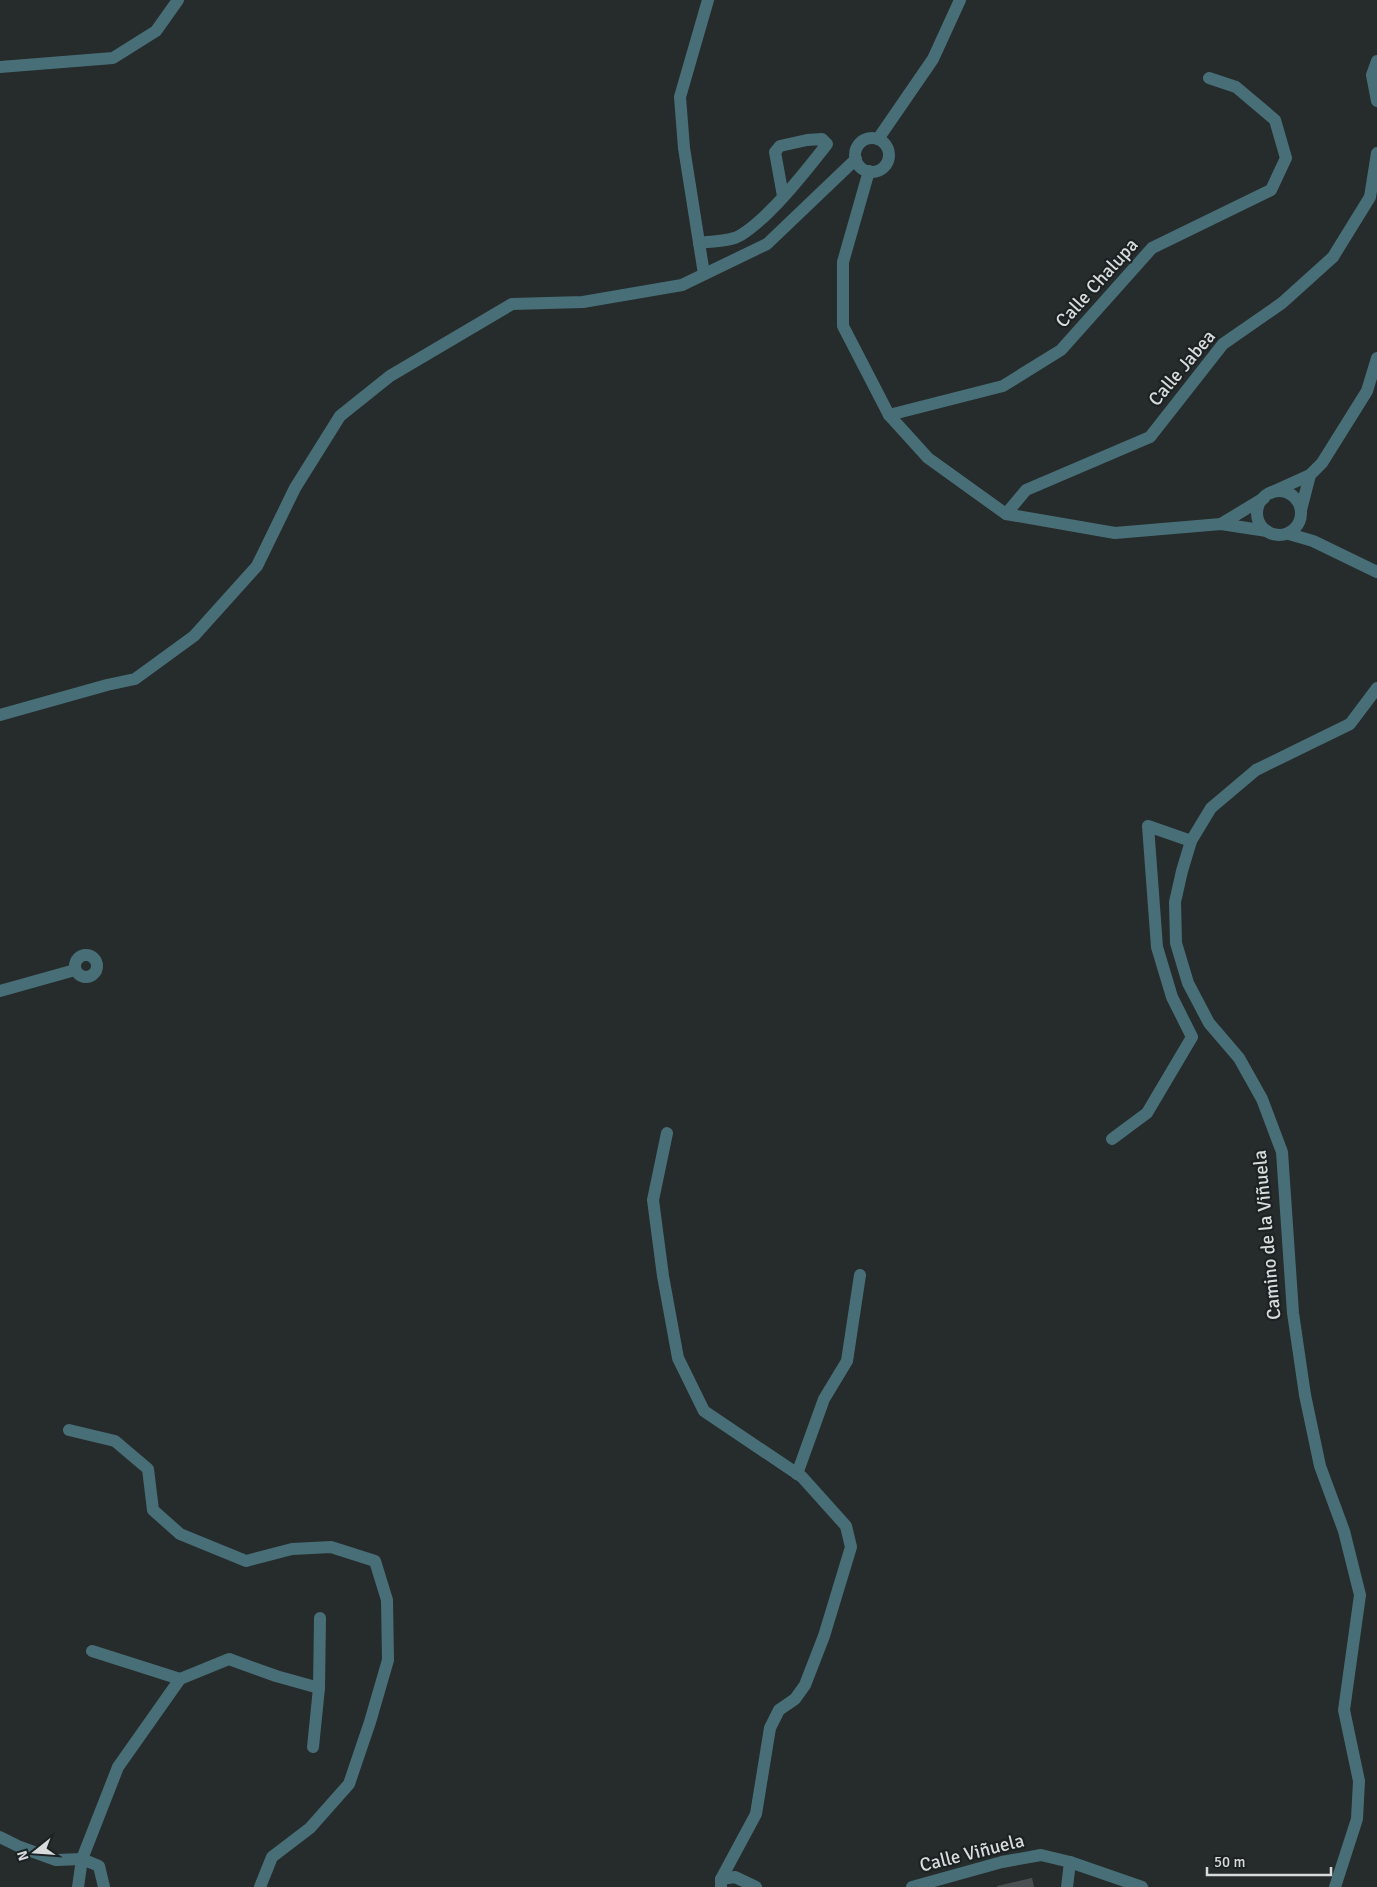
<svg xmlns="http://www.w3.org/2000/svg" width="1377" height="1887" font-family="Signika,sans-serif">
	<defs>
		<filter id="shadow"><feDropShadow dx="-4.5" dy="4.5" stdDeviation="2.5" flood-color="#0009"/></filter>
	</defs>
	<rect width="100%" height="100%" fill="#262b2c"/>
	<polygon fill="#494f51" filter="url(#shadow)" points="1032,1878 1034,1887 997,1887 997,1886"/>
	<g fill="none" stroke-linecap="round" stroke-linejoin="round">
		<g stroke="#486f77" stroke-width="12">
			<polyline points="1377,61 1372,75 1377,101"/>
			<polyline points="0,67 113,58 156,31 178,0"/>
			<circle cx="872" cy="155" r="17"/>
			<polyline points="878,139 933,59 960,0"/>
			<polyline points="869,171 843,262 843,326 889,415 928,458 1006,514 1115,533 1221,524 1267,531"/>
			<path d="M 699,243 C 712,241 730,242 741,235 C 770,217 805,172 827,144 L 822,139 L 807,140 L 780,146 L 775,152 L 783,196"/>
			<polyline points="704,274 684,148 680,97 708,0"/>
			<polyline points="889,415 1003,386 1061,350 1152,248 1271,190 1286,158 1275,120 1236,87 1209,78"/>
			<circle cx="1279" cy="513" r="22"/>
			<polyline points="1270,493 1310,475 1322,463 1367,391 1377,358"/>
			<polyline points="1301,510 1310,475"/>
			<polyline points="1006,514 1026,490 1150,437 1223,344 1282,303 1333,257 1370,197 1377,153"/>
			<polyline points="1221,524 1264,498"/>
			<polyline points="1289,534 1313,541 1377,572"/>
			<polyline points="0,715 107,685 135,679 194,636 257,566 295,488 340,416 390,376 512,304 583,302 682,285 767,244 856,159"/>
			<circle cx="86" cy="966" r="11"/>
			<polyline points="0,991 75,970"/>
			<polyline points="667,1133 653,1200 663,1276 678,1358 704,1411 802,1477 846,1526 851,1547 824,1636 805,1685 795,1699 779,1710 770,1728 756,1814 721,1879 721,1887"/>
			<polyline points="1112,1139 1147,1113 1192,1037 1172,997 1157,947 1148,826 1191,841"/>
			<polyline points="69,1430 115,1441 148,1469 153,1510 180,1534 246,1561 292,1549 331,1547 375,1561 387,1600 388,1660 370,1722 349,1784 310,1828 272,1857 260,1887"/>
			<polyline points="797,1474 824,1399 847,1361 860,1275"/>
			<polyline points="92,1651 180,1679"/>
			<polyline points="313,1747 319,1688 320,1618"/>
			<polyline points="0,1837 20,1847 56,1860 82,1859 99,1866 104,1887"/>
			<polyline points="721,1879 735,1877 756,1887"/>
			<polyline points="78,1887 82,1859 118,1767 180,1679 229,1659 276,1676 319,1688"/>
			<polyline points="912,1887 1002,1862 1041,1855 1070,1862 1142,1887"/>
			<polyline points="1067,1887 1070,1862"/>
			<polyline points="1335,1887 1357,1819 1359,1781 1344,1710 1360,1595 1344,1531 1320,1466 1305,1395 1293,1313 1282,1152 1262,1099 1239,1058 1209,1023 1188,983 1176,943 1175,902 1182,871 1191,841 1211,808 1256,770 1350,724 1377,688"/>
		</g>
	</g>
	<g text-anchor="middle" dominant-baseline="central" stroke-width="4.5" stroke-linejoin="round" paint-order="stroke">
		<g font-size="19" fill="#d7dbdc" stroke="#1c2223">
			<text transform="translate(1097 283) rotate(-48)">Calle Chalupa</text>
			<text transform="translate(1182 368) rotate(-50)">Calle Jabea</text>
			<text transform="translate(1267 1235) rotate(-95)">Camino de la Viñuela</text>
			<text transform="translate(972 1853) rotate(-14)">Calle Viñuela</text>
		</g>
	</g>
	<g transform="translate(35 1852) rotate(253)" stroke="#1c2223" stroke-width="4" paint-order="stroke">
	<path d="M0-4L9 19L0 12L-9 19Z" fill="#d7dbdc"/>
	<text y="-8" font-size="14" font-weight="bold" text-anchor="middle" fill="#d7dbdc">N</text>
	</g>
	<path d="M1207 1867v8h124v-8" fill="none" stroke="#d7dbdc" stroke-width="2.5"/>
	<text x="1214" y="1867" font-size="15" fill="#d7dbdc" stroke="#1c2223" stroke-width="4" paint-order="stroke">50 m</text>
</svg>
